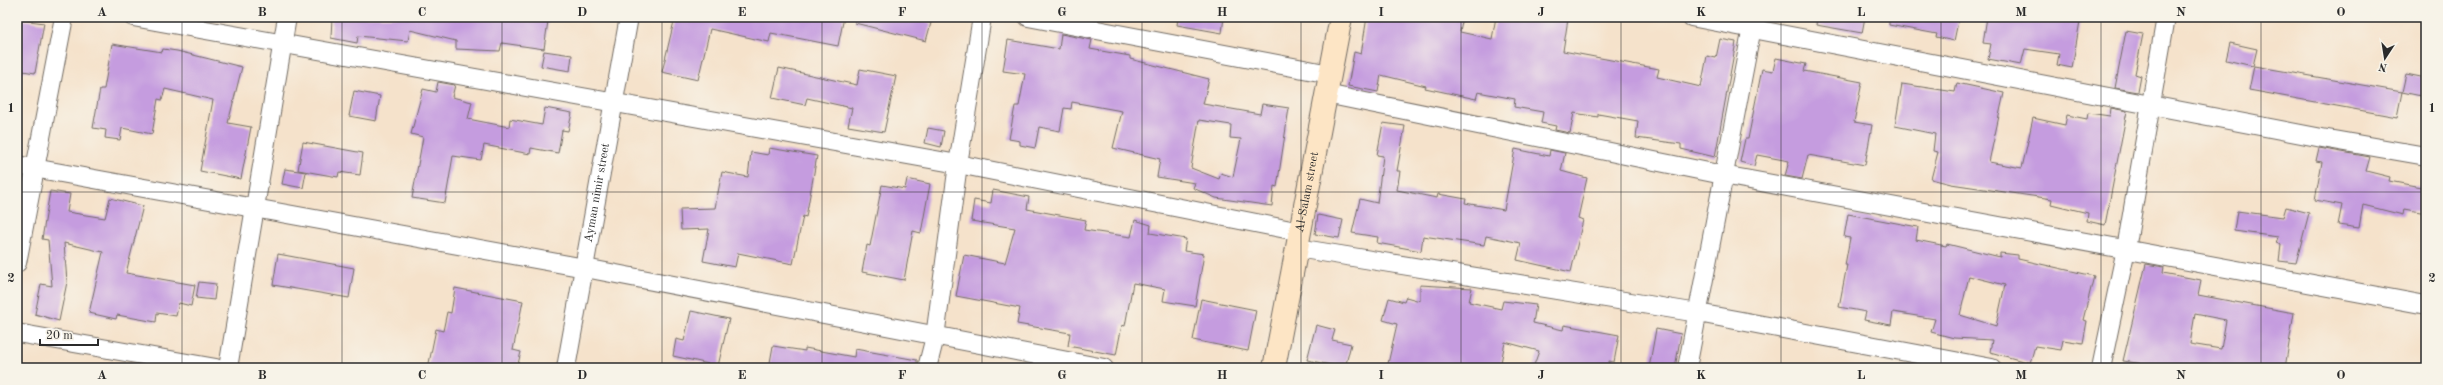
<svg xmlns="http://www.w3.org/2000/svg" width="2443" height="385" font-family="'Old Standard TT',serif">
	<rect width="100%" height="100%" fill="#f7f3e8"/>
	<filter id="ink" filterUnits="userSpaceOnUse"><feTurbulence type="fractalNoise" baseFrequency=".025" numOctaves="2"/><feDisplacementMap in="SourceGraphic" scale="8" xChannelSelector="R" yChannelSelector="G"/><feConvolveMatrix kernelMatrix="1 2 1 2 8 2 1 2 1" color-interpolation-filters="sRGB"/></filter>
	<filter id="wash" filterUnits="userSpaceOnUse"><feTurbulence type="fractalNoise" baseFrequency=".012" numOctaves="4" result="noise"/><feDisplacementMap in="SourceGraphic" scale="16" xChannelSelector="R" yChannelSelector="G"/><feGaussianBlur stdDeviation="0.9" result="paint"/><feColorMatrix in="noise" values="0 0 0 0 0 0 0 0 0 0 0 0 0 0 0 0 0 1.4 0 .05"/><feComposite in="paint" operator="in"/></filter>
	<g filter="url(#wash)">
		<rect width="100%" height="100%" fill="#f5e2cb"/>
		<g id="blocks">
			<g fill="#c59cdf" fill-rule="evenodd">
				<polygon points="332,17 541,17 541,20 548,21 544,49 502,43 500,51 456,49 456,41 410,30 408,41 358,36 357,43 331,38"/>
				<polygon points="675,17 844,17 838,46 771,33 769,42 710,29 698,80 662,72"/>
				<polygon points="855,17 906,17 931,23 926,41 855,23"/>
				<polygon points="1178,17 1224,17 1222,33 1177,25"/>
				<polygon points="1367,17 1463,17 1460,32 1492,39 1496,17 1556,17 1568,19 1563,51 1659,69 1657,77 1701,87 1707,56 1716,58 1720,39 1736,42 1715,157 1681,149 1681,144 1636,138 1638,121 1598,114 1598,117 1574,113 1570,133 1555,130 1556,126 1541,123 1543,112 1514,107 1515,99 1478,92 1476,99 1425,88 1426,86 1381,75 1378,92 1348,86 1354,52 1361,54"/>
				<polygon points="1817,17 1865,17 1862,33 1816,25"/>
				<polygon points="1889,17 1959,17 1954,41 1936,37 1937,34 1889,25"/>
				<polygon points="1987,17 2056,17 2080,21 2072,68 2057,65 2059,54 2025,49 2021,65 1988,59 1991,44 1983,43"/>
				<polygon points="17,19 44,23 35,73 17,70"/>
				<polygon points="2126,31 2143,34 2135,74 2141,76 2138,92 2115,88"/>
				<path d="M 1061,34 L 1092,40 L 1090,49 L 1130,56 L 1130,59 L 1209,79 L 1203,104 L 1260,114 L 1262,104 L 1289,108 L 1277,187 L 1274,186 L 1272,206 L 1216,198 L 1193,188 L 1195,183 L 1157,177 L 1160,159 L 1113,148 L 1122,111 L 1072,102 L 1071,109 L 1064,108 L 1060,131 L 1039,127 L 1035,148 L 1020,145 L 1020,141 L 1009,139 L 1015,106 L 1019,106 L 1025,74 L 1003,71 L 1008,40 L 1059,49 ZM 1199,120 L 1231,125 L 1230,138 L 1241,139 L 1233,177 L 1221,173 L 1219,179 L 1191,168 Z"/>
				<polygon points="2230,43 2257,49 2253,66 2226,60"/>
				<polygon points="112,44 162,52 163,49 177,51 242,67 228,123 251,127 241,179 200,171 213,100 165,89 162,100 158,99 152,134 122,128 120,140 105,138 106,130 93,128 100,89 104,89"/>
				<polygon points="544,51 572,55 570,71 541,66"/>
				<polygon points="1776,58 1806,64 1804,71 1862,82 1854,122 1872,125 1865,165 1808,155 1802,179 1785,176 1789,161 1757,155 1754,166 1740,162 1745,139 1748,139 1762,69 1773,71"/>
				<polygon points="2254,66 2402,92 2397,117 2249,90"/>
				<polygon points="779,68 857,85 860,69 896,76 884,132 848,126 852,108 807,98 805,105 772,98"/>
				<polygon points="2406,74 2426,78 2426,97 2402,92"/>
				<polygon points="438,82 455,85 452,97 472,102 468,119 509,127 510,119 542,125 545,108 572,113 568,131 562,130 558,153 531,148 530,154 484,145 481,160 453,156 445,203 412,198 423,137 411,134 423,89 436,92"/>
				<polygon points="1957,83 2004,93 1989,162 2022,168 2033,118 2065,125 2067,115 2087,119 2088,113 2110,116 2111,108 2127,111 2105,225 2087,221 2088,213 2051,204 2052,199 1951,184 1931,179 1938,152 1933,151 1935,134 1895,126 1902,84 1955,92"/>
				<polygon points="354,91 380,96 376,121 349,116"/>
				<polygon points="1383,123 1405,126 1397,171 1400,171 1397,190 1437,198 1438,194 1466,199 1465,203 1504,210 1515,149 1549,156 1550,150 1565,153 1561,171 1587,178 1578,218 1583,220 1571,272 1517,260 1521,243 1486,236 1484,245 1423,236 1421,251 1377,243 1378,237 1352,233 1360,199 1377,203 1383,156 1377,155"/>
				<polygon points="928,128 944,131 941,147 925,143"/>
				<polygon points="303,142 363,153 360,175 339,172 338,177 298,170"/>
				<polygon points="769,148 817,156 806,217 803,216 793,264 738,253 735,267 703,261 709,229 681,230 680,209 715,208 722,172 748,177 751,152 768,155"/>
				<polygon points="2319,148 2370,157 2366,171 2390,177 2389,181 2426,188 2426,213 2404,209 2403,215 2363,205 2359,228 2338,225 2342,205 2315,200 2322,162 2316,161"/>
				<polygon points="285,169 306,172 303,188 282,184"/>
				<polygon points="907,179 930,184 921,233 913,231 904,280 862,272 867,245 870,246 882,185 905,189"/>
				<polygon points="993,190 1029,197 1027,209 1086,220 1084,230 1131,237 1135,220 1151,225 1150,233 1186,239 1184,251 1204,254 1195,306 1163,301 1165,289 1133,283 1125,326 1122,325 1116,355 1068,346 1070,333 1017,324 1020,308 956,296 964,255 1005,263 1015,228 971,221 974,200 991,203"/>
				<polygon points="50,191 70,194 67,212 105,218 110,198 143,206 126,273 195,285 191,306 179,303 176,316 157,313 156,322 117,315 116,319 89,313 103,252 64,243 67,282 59,321 35,314 41,284 52,286 48,240 42,239"/>
				<polygon points="2286,207 2309,213 2296,263 2279,261 2281,245 2276,243 2278,237 2234,231 2237,211 2283,217"/>
				<path d="M 1848,214 L 1918,227 L 1916,240 L 1946,246 L 1947,244 L 2000,257 L 2000,253 L 2018,255 L 2018,259 L 2094,276 L 2083,320 L 2087,321 L 2083,343 L 2063,340 L 2061,350 L 2035,346 L 2030,363 L 1990,352 L 1992,340 L 1954,338 L 1931,332 L 1935,319 L 1893,312 L 1891,325 L 1864,320 L 1866,312 L 1839,307 L 1847,265 L 1845,265 L 1850,238 L 1844,237 ZM 1969,276 L 2005,285 L 1996,326 L 1960,315 Z"/>
				<polygon points="1318,215 1343,220 1339,238 1315,234"/>
				<polygon points="278,254 354,268 349,298 273,285"/>
				<path d="M 2146,264 L 2164,267 L 2163,273 L 2201,280 L 2198,295 L 2294,313 L 2285,368 L 2171,368 L 2123,361 ZM 2195,314 L 2226,320 L 2221,349 L 2190,344 Z"/>
				<polygon points="199,282 216,284 214,300 196,298"/>
				<polygon points="1420,285 1472,288 1469,302 1501,309 1503,301 1536,305 1533,323 1563,330 1564,325 1619,335 1614,362 1609,361 1608,368 1533,368 1539,351 1505,342 1500,368 1387,368 1397,324 1383,320 1389,298 1404,302 1406,297 1420,301"/>
				<polygon points="455,288 523,301 513,350 521,352 517,368 428,368 436,329 443,331 447,312 451,313"/>
				<polygon points="1201,299 1256,310 1248,351 1193,340"/>
				<polygon points="691,311 729,319 718,366 673,356 676,339 684,341"/>
				<polygon points="1316,325 1335,330 1332,340 1351,344 1345,368 1307,360"/>
				<polygon points="1656,329 1681,334 1675,368 1649,368"/>
				<polygon points="773,346 805,351 805,348 854,357 855,349 917,360 917,368 769,368"/>
			</g>
		</g>
	</g>
	<g filter="url(#ink)">
		<use href="#blocks" fill-opacity="0" stroke="#726b63" stroke-width="1"/>
		<g fill="none" stroke-linecap="round" stroke-linejoin="round">
			<defs>
				<g id="street">
					<polyline points="133,17 958,164 1301,232"/>
					<polyline points="1028,17 1330,74"/>
					<polyline points="1691,17 2322,138 2426,156"/>
					<polyline points="1326,94 1723,175 2426,305"/>
					<polyline points="17,165 585,268 1104,368"/>
					<polyline points="1297,248 1698,313 1992,368"/>
					<polyline points="17,263 64,17"/>
					<polyline points="17,333 216,368"/>
					<polyline points="228,368 287,17"/>
					<path id="s1" d="M 566,368 L 629,17"/>
					<polyline points="927,368 935,337 958,164 982,17"/>
					<polyline points="1687,368 1754,17"/>
					<polyline points="2101,368 2126,249 2166,17"/>
				</g>
				<g id="secondary">
					<path id="s2" d="M 1274,368 L 1341,17"/>
				</g>
			</defs>
			<use href="#street" stroke="#726b63" stroke-width="20"/>
			<use href="#secondary" stroke="#726b63" stroke-width="24"/>
			<use href="#street" stroke="#fff" stroke-width="18"/>
			<use href="#secondary" stroke="#fde5c5" stroke-width="22"/>
		</g>
	</g>
	<path fill="none" stroke="#2b2b2b" stroke-width="1" stroke-opacity="0.55" d="M 182,17 L 182,368M 342,17 L 342,368M 502,17 L 502,368M 662,17 L 662,368M 822,17 L 822,368M 982,17 L 982,368M 1142,17 L 1142,368M 1301,17 L 1301,368M 1461,17 L 1461,368M 1621,17 L 1621,368M 1781,17 L 1781,368M 1941,17 L 1941,368M 2101,17 L 2101,368M 2261,17 L 2261,368M 17,192 L 2426,192"/>
	<g text-anchor="middle" dominant-baseline="central" stroke-width="4" stroke-linejoin="round" paint-order="stroke">
		<g font-size="12" fill="#2b2b2b" stroke="#f7f3e8">
			<text stroke="none"><textPath href="#s1" startOffset="178">Ayman nimir street</textPath></text>
			<text stroke="none"><textPath href="#s2" startOffset="179">Al-Salam street</textPath></text>
		</g>
	</g>
	<rect width="2443" height="385" fill="none" stroke="#f7f3e8" stroke-width="44"/>
	<g transform="translate(2385 58) rotate(192)" stroke="#f7f3e8" stroke-width="3" paint-order="stroke">
	<path d="M0-3L7 15L0 10L-7 15Z" fill="#2b2b2b"/>
	<text y="-6" font-size="11" font-weight="bold" text-anchor="middle" fill="#2b2b2b">N</text>
	</g>
	<path d="M40 339v6h58v-6" fill="none" stroke="#2b2b2b" stroke-width="2"/>
	<text x="46" y="339" font-size="12" fill="#2b2b2b" stroke="#f7f3e8" stroke-width="3" paint-order="stroke">20 m</text>
	<rect x="22" y="22" width="2399" height="341" fill="none" stroke="#2b2b2b" stroke-width="1.5"/>
	<g font-size="13" text-anchor="middle" font-weight="bold" fill="#2b2b2b">
		<text x="102" y="16">A</text>
		<text x="262" y="16">B</text>
		<text x="422" y="16">C</text>
		<text x="582" y="16">D</text>
		<text x="742" y="16">E</text>
		<text x="902" y="16">F</text>
		<text x="1062" y="16">G</text>
		<text x="1222" y="16">H</text>
		<text x="1381" y="16">I</text>
		<text x="1541" y="16">J</text>
		<text x="1701" y="16">K</text>
		<text x="1861" y="16">L</text>
		<text x="2021" y="16">M</text>
		<text x="2181" y="16">N</text>
		<text x="2341" y="16">O</text>
		<text x="11" y="112">1</text>
		<text x="2432" y="112">1</text>
		<text x="11" y="282">2</text>
		<text x="2432" y="282">2</text>
		<text x="102" y="379">A</text>
		<text x="262" y="379">B</text>
		<text x="422" y="379">C</text>
		<text x="582" y="379">D</text>
		<text x="742" y="379">E</text>
		<text x="902" y="379">F</text>
		<text x="1062" y="379">G</text>
		<text x="1222" y="379">H</text>
		<text x="1381" y="379">I</text>
		<text x="1541" y="379">J</text>
		<text x="1701" y="379">K</text>
		<text x="1861" y="379">L</text>
		<text x="2021" y="379">M</text>
		<text x="2181" y="379">N</text>
		<text x="2341" y="379">O</text>
	</g>
</svg>
